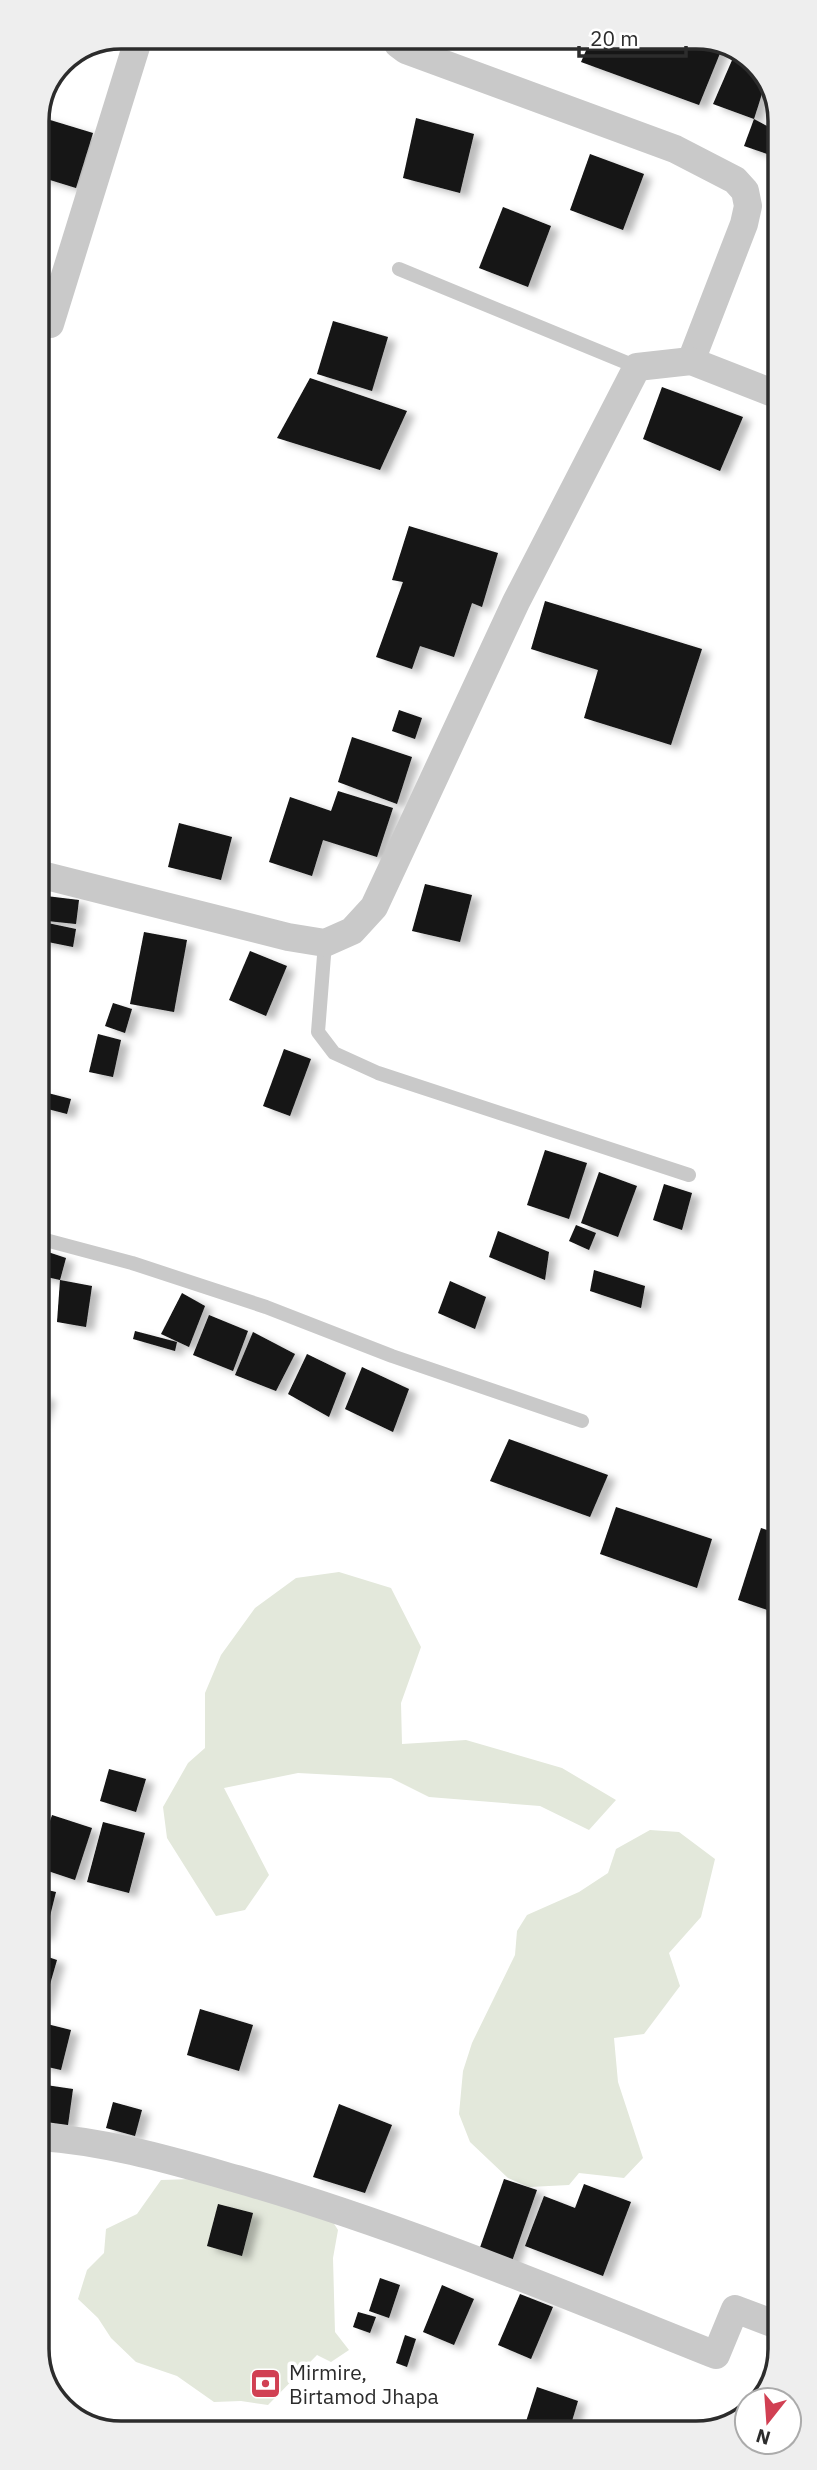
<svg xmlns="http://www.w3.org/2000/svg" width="817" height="2470" font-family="'IBM Plex Sans',sans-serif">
	<defs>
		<filter id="shadow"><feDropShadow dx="8" dy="4.5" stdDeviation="3.5" flood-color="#0004"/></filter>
	</defs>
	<rect width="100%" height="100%" fill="#fff"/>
	<g fill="#e3e8db">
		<polygon points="339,1572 391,1588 421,1647 401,1703 402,1744 466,1740 562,1768 616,1800 589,1830 540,1806 429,1797 391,1778 298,1773 224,1788 269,1875 245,1910 216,1916 167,1838 163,1807 188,1763 205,1748 205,1693 221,1655 255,1608 296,1578"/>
		<polygon points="650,1830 679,1832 715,1859 701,1917 669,1953 680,1986 644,2034 614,2038 618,2082 643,2158 624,2178 579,2173 569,2185 529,2187 508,2178 470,2142 459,2114 463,2071 472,2043 515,1955 517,1931 527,1915 579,1892 608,1873 616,1849"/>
		<polygon points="192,2179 321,2203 338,2230 333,2258 335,2332 349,2350 331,2362 317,2355 268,2405 241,2401 214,2402 177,2376 136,2362 111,2338 98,2318 78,2299 87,2270 104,2253 106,2229 137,2214 161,2180"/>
	</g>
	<g fill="#131313" filter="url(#shadow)">
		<polygon points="592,37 702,37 723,46 699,105 581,62"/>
		<polygon points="736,51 751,57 766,81 754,119 713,104"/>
		<polygon points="37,116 93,133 76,188 37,176"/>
		<polygon points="416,118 474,134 460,193 403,178"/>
		<polygon points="754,119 778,132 770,155 744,146"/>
		<polygon points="590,154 644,174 623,230 570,210"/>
		<polygon points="503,207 551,226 528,287 479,268"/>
		<polygon points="333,321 388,337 372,391 317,374"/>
		<polygon points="310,378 407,411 380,470 277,438"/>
		<polygon points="662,387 743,417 720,471 643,439"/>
		<polygon points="409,526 498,553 482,607 472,603 454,657 420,646 412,669 376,657 403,582 392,580"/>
		<polygon points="545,601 702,649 671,745 584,718 598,670 531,649"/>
		<polygon points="399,710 422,718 415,739 392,731"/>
		<polygon points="352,737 412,757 397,804 338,782"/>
		<polygon points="338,791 393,808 377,857 323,840 312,876 269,862 290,797 331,811"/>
		<polygon points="179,823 232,837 221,880 168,867"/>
		<polygon points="425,884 472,895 460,942 412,931"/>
		<polygon points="38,895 79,900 76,924 38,920"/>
		<polygon points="38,921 76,929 73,947 38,940"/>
		<polygon points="144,932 187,940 174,1012 130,1004"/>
		<polygon points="250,951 287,966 266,1016 229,1000"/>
		<polygon points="113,1003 132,1009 125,1033 105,1026"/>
		<polygon points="98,1034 121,1040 113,1077 89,1072"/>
		<polygon points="284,1049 311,1059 290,1116 263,1106"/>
		<polygon points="44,1092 71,1099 67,1114 40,1107"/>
		<polygon points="545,1150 587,1163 569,1219 527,1205"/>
		<polygon points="599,1172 637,1186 618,1237 581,1223"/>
		<polygon points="664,1184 692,1193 682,1230 653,1220"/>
		<polygon points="576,1225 596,1233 589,1250 569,1241"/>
		<polygon points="498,1231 549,1252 545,1280 489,1257"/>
		<polygon points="39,1249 66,1258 60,1280 38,1275"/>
		<polygon points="594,1270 645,1286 641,1308 590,1291"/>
		<polygon points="60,1280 92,1286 86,1327 57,1322"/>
		<polygon points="450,1281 486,1297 475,1329 438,1313"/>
		<polygon points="182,1293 205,1306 189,1347 161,1334"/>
		<polygon points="209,1315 248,1331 233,1371 193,1355"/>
		<polygon points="135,1331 177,1342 175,1351 133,1339"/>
		<polygon points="253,1332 295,1354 276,1391 235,1375"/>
		<polygon points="307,1354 346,1373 329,1417 288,1394"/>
		<polygon points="362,1367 409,1389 393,1432 345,1409"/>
		<polygon points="38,1393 48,1397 39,1423 38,1423"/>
		<polygon points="509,1439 608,1475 590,1517 490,1481"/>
		<polygon points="616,1507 712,1539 697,1588 600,1554"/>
		<polygon points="761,1528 779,1534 779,1603 776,1613 738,1600"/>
		<polygon points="109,1769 146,1779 136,1812 100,1801"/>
		<polygon points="52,1815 92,1828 75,1880 39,1868 39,1854"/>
		<polygon points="103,1822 145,1833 129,1893 87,1882"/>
		<polygon points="39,1888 56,1892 45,1936 39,1935"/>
		<polygon points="39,1954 57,1960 44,2005 39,2004"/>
		<polygon points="200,2009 253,2025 239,2071 187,2055"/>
		<polygon points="39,2022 71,2030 61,2070 39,2065"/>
		<polygon points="39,2084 73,2089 68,2125 39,2121"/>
		<polygon points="113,2102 142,2110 135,2136 106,2128"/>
		<polygon points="339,2104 392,2125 365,2193 313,2177"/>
		<polygon points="504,2179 537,2190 510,2267 477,2256"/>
		<polygon points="584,2184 631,2202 603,2276 525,2246 544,2196 575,2208"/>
		<polygon points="218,2204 253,2213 242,2256 207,2246"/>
		<polygon points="380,2278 400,2285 389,2318 369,2311"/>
		<polygon points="442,2285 474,2299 454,2345 423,2332"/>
		<polygon points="520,2294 553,2307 531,2359 498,2345"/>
		<polygon points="358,2312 376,2317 370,2333 353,2327"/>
		<polygon points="405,2335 416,2339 407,2367 396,2363"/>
		<polygon points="537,2387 578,2401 569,2431 523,2431"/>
	</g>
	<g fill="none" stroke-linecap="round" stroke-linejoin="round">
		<g stroke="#c9c9c9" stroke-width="14">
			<polyline points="399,269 637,367"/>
			<polyline points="325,943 318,1032 334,1053 378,1073 689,1175"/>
			<polyline points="38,1238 132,1263 266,1307 392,1356 582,1421"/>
		</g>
		<g stroke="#c9c9c9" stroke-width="28">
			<polyline points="398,37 398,44 406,50 675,149 735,180 745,191 748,206 744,224 691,361"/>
			<polyline points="37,320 50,324 139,37"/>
			<polyline points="38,874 288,937 325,943 352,931 374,907 516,602 637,367 691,361 778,395"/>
			<path d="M 39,2137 C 106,2141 173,2161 237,2179 C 401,2226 558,2292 716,2355 L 735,2309 L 780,2326"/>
		</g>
	</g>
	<defs>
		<symbol id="bank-square" viewBox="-11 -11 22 22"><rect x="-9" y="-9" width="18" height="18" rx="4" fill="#d14053" stroke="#fff"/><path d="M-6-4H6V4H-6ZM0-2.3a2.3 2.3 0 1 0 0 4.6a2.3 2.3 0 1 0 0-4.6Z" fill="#fff"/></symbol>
	</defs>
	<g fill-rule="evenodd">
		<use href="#bank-square" x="248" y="2366" width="35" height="35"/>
	</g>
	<g text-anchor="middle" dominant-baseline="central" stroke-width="7" stroke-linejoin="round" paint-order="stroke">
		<g font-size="21" fill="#2c2c2c" stroke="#fff" text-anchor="start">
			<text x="289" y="2372">Mirmire,<tspan x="289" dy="24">Birtamod Jhapa</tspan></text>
		</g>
	</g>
	<path d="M0 0H817V2470H0ZM121 49H696A72 72 0 0 1 768 121V2349A72 72 0 0 1 696 2421H121A72 72 0 0 1 49 2349V121A72 72 0 0 1 121 49Z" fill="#eee" fill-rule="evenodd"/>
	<path fill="none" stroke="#2c2c2c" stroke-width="3.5" d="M121 49H696A72 72 0 0 1 768 121V2349A72 72 0 0 1 696 2421H121A72 72 0 0 1 49 2349V121A72 72 0 0 1 121 49Z"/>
	<g transform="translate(768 2421) rotate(197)"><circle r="33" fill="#ffffff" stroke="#ababab" stroke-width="2"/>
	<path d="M0-5L12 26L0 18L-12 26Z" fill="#d14053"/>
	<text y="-10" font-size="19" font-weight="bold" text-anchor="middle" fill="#2c2c2c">N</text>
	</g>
	<path d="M579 46v10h107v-10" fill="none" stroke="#2c2c2c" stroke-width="3.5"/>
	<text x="590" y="46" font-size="21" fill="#2c2c2c" stroke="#ffffff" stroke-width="5" paint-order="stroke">20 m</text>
</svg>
